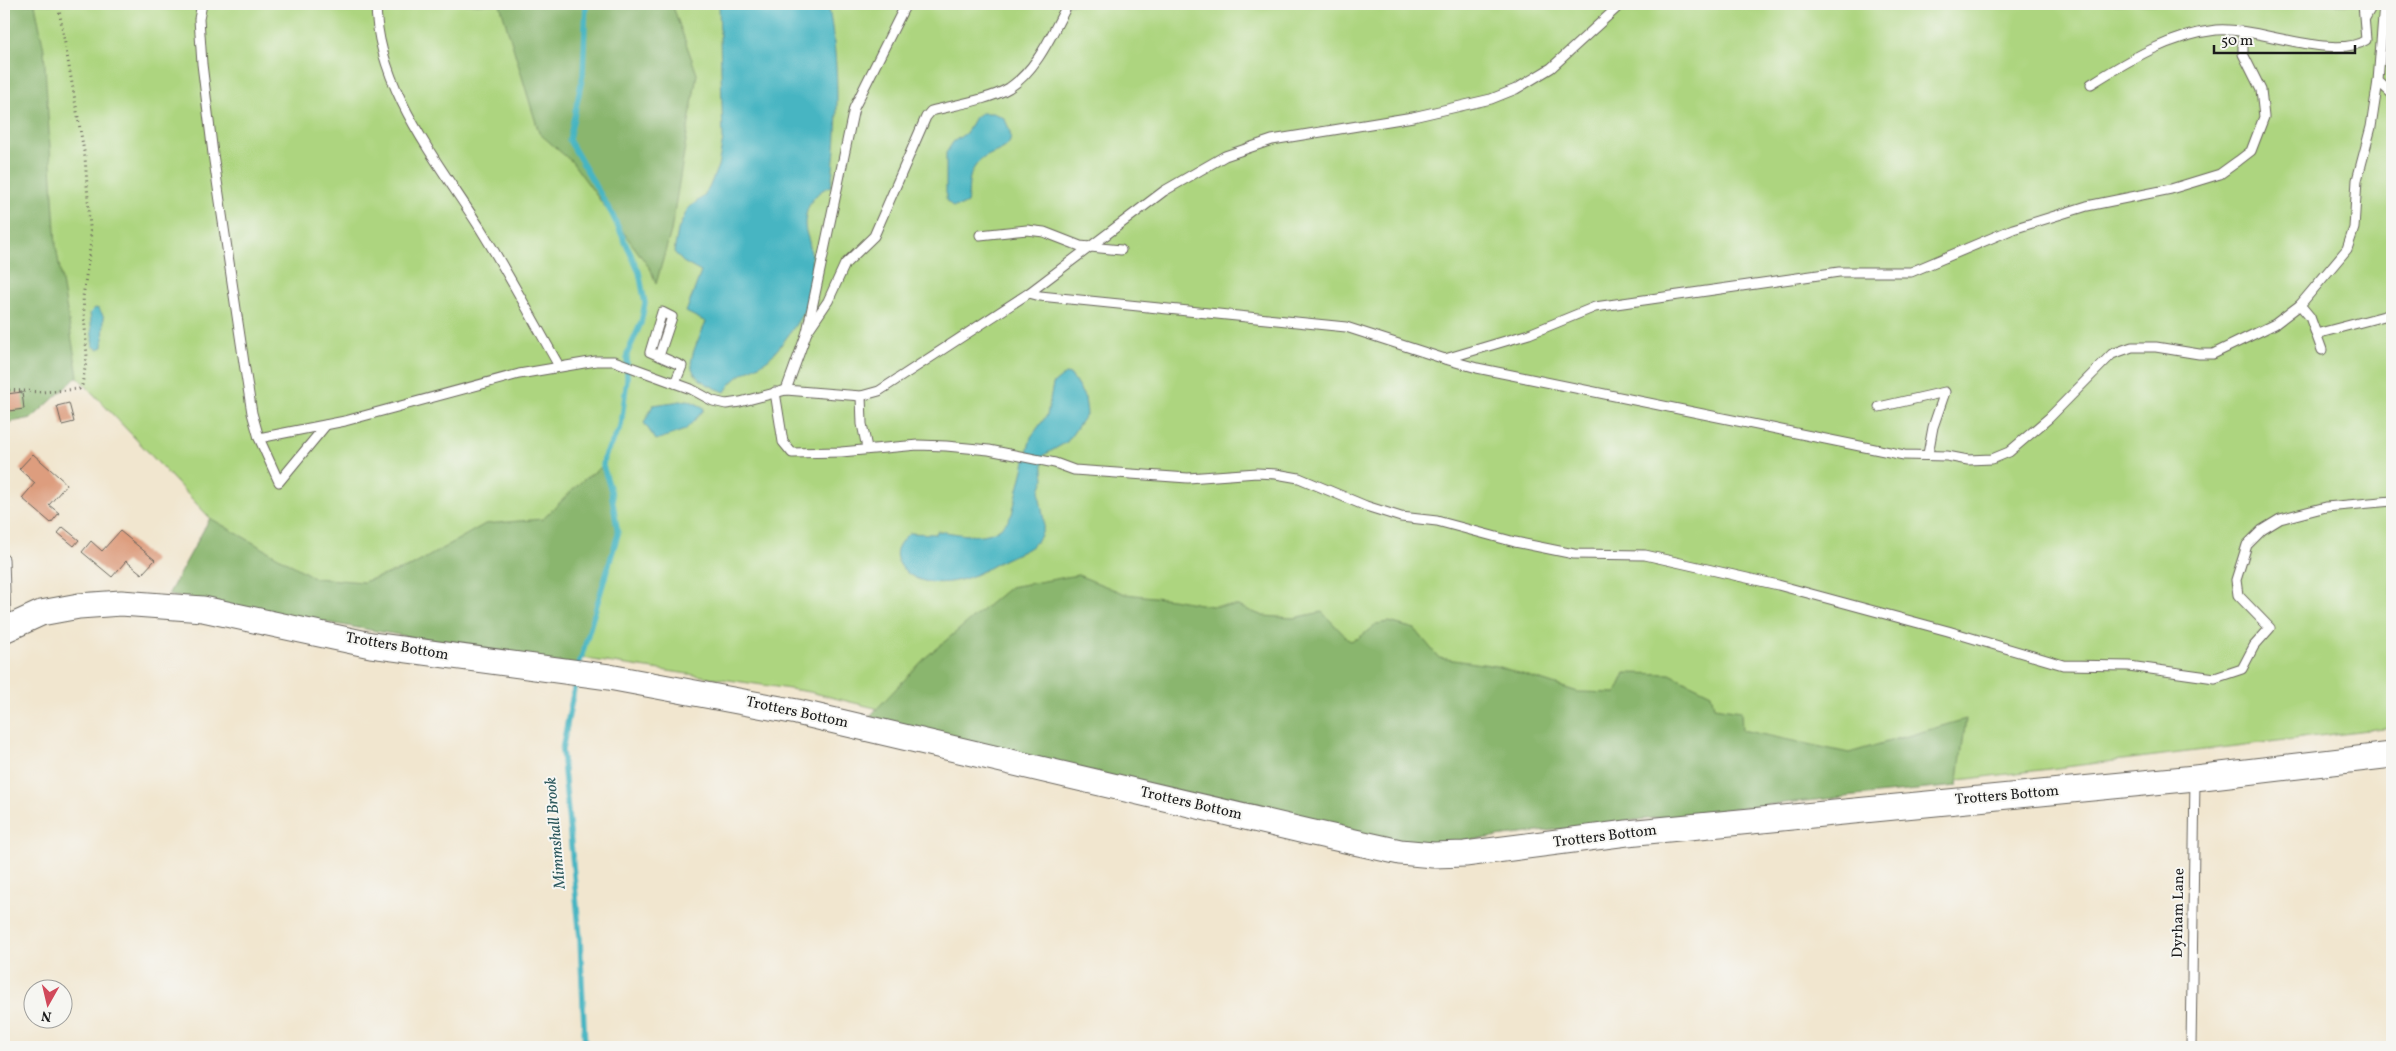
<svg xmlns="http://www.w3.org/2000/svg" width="2396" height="1051" font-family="Vollkorn,serif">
	<rect width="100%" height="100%" fill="#f6f6f2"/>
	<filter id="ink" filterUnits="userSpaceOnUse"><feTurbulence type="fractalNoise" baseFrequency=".02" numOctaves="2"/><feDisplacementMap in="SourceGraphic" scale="10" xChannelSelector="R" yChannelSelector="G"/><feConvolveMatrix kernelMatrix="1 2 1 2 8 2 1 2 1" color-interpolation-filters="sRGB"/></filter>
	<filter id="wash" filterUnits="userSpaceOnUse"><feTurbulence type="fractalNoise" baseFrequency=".0096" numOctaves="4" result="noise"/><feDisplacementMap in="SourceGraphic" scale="20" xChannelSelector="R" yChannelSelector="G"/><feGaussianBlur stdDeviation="1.12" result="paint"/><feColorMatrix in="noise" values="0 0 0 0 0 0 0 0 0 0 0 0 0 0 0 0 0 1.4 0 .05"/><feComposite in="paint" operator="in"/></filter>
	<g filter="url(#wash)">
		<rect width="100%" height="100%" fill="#f1e6cf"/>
		<polygon fill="#add57f" stroke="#64784e" points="6,4 2392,4 2392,727 1429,845 810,692 593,660 255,566 70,369"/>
		<g fill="#8ab66e" stroke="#536945">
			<polygon points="4,4 35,4 44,50 56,246 78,376 32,418 6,423 4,395"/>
			<polygon points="500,4 672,4 697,74 671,231 656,284 651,270 572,162 539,133"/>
			<polygon points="603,466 611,491 618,534 578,666 168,595 210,518 315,578 363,582 412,566 485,524 543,519 583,480"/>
			<polygon points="1078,575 1125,594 1172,599 1212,606 1238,606 1263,616 1294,618 1322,612 1350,641 1359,638 1376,624 1389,622 1415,629 1439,658 1497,666 1578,692 1616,693 1625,673 1670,674 1711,694 1714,707 1741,711 1742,730 1849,753 1966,719 1957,786 1755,806 1429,845 1336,833 870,716 926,657 1010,587"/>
		</g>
		<g fill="#47b5c2" stroke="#32686f">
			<path d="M 719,4 L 828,4 C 840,64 839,126 831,186 C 814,192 805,207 805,225 C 805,232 809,239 810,247 C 813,264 812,288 807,304 C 803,316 777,353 767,360 C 749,373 738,371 725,392 C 677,374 690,360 706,322 L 686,312 L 701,272 L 683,262 L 674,252 L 678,230 L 688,208 L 702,198 L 709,188 L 718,166 L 723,139 Z"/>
			<path d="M 981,113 L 993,113 L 1004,118 C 1025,156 990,146 976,165 C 966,178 970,189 967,203 L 961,206 L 953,207 L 946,200 L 946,153 L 953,142 L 966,133 L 975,117 Z"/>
			<polygon points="95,308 99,309 104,317 103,347 98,349 93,346 90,313"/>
			<path d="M 1065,374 L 1071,375 L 1085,398 L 1087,413 L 1067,442 L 1044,455 C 1042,464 1043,469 1044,478 C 1044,483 1040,487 1040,492 C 1039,509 1049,520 1040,537 C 1033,549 1018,553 1005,559 C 996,563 988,569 979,573 C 956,585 914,590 899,563 C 892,551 900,542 909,533 L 936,534 L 937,531 C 966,534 995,545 1012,514 L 1031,437 L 1047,415 L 1053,384 Z"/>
			<polygon points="688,400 703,407 704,410 685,430 656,440 644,423 653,405"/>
		</g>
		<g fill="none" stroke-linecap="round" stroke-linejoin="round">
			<g stroke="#47b5c2" stroke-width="5.5">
				<polyline points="578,668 618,534 611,491 603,466 604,457 621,426 627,379 627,354 641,323 645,303 639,272 612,214 569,140 583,75 586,4"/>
				<polyline points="576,679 562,750 580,938 585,1047"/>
			</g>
		</g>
		<g id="blocks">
			<g fill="#dd9d7e">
				<polygon points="22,392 24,409 9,411 7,394"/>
				<polygon points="69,403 74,422 62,425 57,406"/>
				<polygon points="33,454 67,484 49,505 59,513 51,523 22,498 35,483 19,469"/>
				<polygon points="63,527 79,540 74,546 58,533"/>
				<polygon points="120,531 155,560 142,574 126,561 112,577 82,552 91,541 102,551"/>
			</g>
		</g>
	</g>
	<g filter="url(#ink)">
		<use href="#blocks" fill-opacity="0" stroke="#67635b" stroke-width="1"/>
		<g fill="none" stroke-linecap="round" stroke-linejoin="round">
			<defs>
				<g id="lane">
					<polyline points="202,4 199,19 202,64 213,154 244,363 252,413 259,438 279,482 326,425"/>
					<path d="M 376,4 C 377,88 437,160 480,228 C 508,273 533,320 559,366"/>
					<polyline points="2384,4 2378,81 2392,94"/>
					<polyline points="2365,18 2373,4"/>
					<path d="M 2091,84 C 2129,60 2170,35 2216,30 C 2255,26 2334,61 2366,40 L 2363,4"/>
					<polyline points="980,235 1027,230 1044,232 1080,246 1121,250"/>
					<polyline points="1029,293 1040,296 1346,327 1445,359 1529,334 1595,307 1839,272 1911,272 2013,229 2087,206 2171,189 2220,174 2238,161 2251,151 2264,117 2261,90 2243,54 2243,32"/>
					<polyline points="2300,305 2310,317 2322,350"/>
					<polyline points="807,332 854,108 906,4"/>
					<polyline points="2316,334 2392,314"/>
					<polyline points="659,356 672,317 662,312 650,352 682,366 675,383"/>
					<polyline points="1445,359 1477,368 1904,455 1947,456 1968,460 1992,459 2009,452 2049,418 2112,354 2132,347 2156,347 2199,354 2213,354 2275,324 2300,305 2347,249 2354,228 2357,180 2371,127 2378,81"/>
					<path d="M 786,390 L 807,332 L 828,301 L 845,264 L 874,236 L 926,117 L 931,111 C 954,105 989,100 1009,88 C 1038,69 1052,33 1068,4"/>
					<polyline points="775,392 783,442 792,453 841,452 918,445 946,446 989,450 1055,463 1074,470 1188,478 1257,473 1276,474 1299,478 1366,506 1401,517 1437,521 1515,542 1574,554 1645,555 1778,585 1948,631 2063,665 2129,666 2215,678 2242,669 2254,646 2270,628 2238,595 2236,580 2247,545 2262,530 2280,519 2326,507 2392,501"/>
					<polyline points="861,396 862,424 867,448"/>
					<polyline points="1879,407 1945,392 1933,427 1928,454"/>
					<polyline points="259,438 345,421 519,374 596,361 614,361 691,389 713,401 726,404 740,402 786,390 861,396 879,391 1029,293 1164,191 1225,156 1272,140 1413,117 1491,99 1516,89 1551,68 1621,4"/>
					<polyline points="4,559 6,626"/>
					<polyline points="2191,1047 2195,779"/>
				</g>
				<polyline id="secondary" points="4,630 41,613 79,606 121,603 203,609 371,645 609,677 797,712 1309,832 1400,852 1433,855 1465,854 1627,833 2195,778 2392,755"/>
			</defs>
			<use href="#lane" stroke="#67635b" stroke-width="11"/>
			<use href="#secondary" stroke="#67635b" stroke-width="27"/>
			<polyline stroke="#67635b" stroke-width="3" stroke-dasharray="1 4" stroke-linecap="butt" points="4,390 42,392 79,389 82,385 87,357 83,297 91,241 85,157 58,4"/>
			<use href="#lane" stroke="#fff" stroke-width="9"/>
			<use href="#secondary" stroke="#fff" stroke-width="25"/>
		</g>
	</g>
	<g text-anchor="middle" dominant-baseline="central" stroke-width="4" stroke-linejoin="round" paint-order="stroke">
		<g font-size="15" fill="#1c1c1c" stroke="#f6f6f2">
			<text transform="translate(397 647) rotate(10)">Trotters Bottom</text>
			<text transform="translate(797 713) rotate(12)">Trotters Bottom</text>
			<text transform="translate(2007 796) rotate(-5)">Trotters Bottom</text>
			<text transform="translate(1191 804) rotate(13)">Trotters Bottom</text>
			<text transform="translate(1605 837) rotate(-7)">Trotters Bottom</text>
			<text transform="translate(2179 913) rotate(-89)">Dyrham Lane</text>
		</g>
		<g font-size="16" font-style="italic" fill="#2d595e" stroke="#f6f6f2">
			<text transform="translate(556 833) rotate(-95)">Mimmshall Brook</text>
		</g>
	</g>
	<rect width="2396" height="1051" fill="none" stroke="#f6f6f2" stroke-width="20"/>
	<g transform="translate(48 1004) rotate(188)"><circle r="24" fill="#f6f6f2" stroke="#9f9f9c"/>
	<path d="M0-4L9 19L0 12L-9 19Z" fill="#d1495b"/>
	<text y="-8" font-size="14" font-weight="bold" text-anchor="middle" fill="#1c1c1c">N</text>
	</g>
	<path d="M2214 45v8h141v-8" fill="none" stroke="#1c1c1c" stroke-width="2.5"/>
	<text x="2221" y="45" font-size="15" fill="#1c1c1c" stroke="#f6f6f2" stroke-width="4" paint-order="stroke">50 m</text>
</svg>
